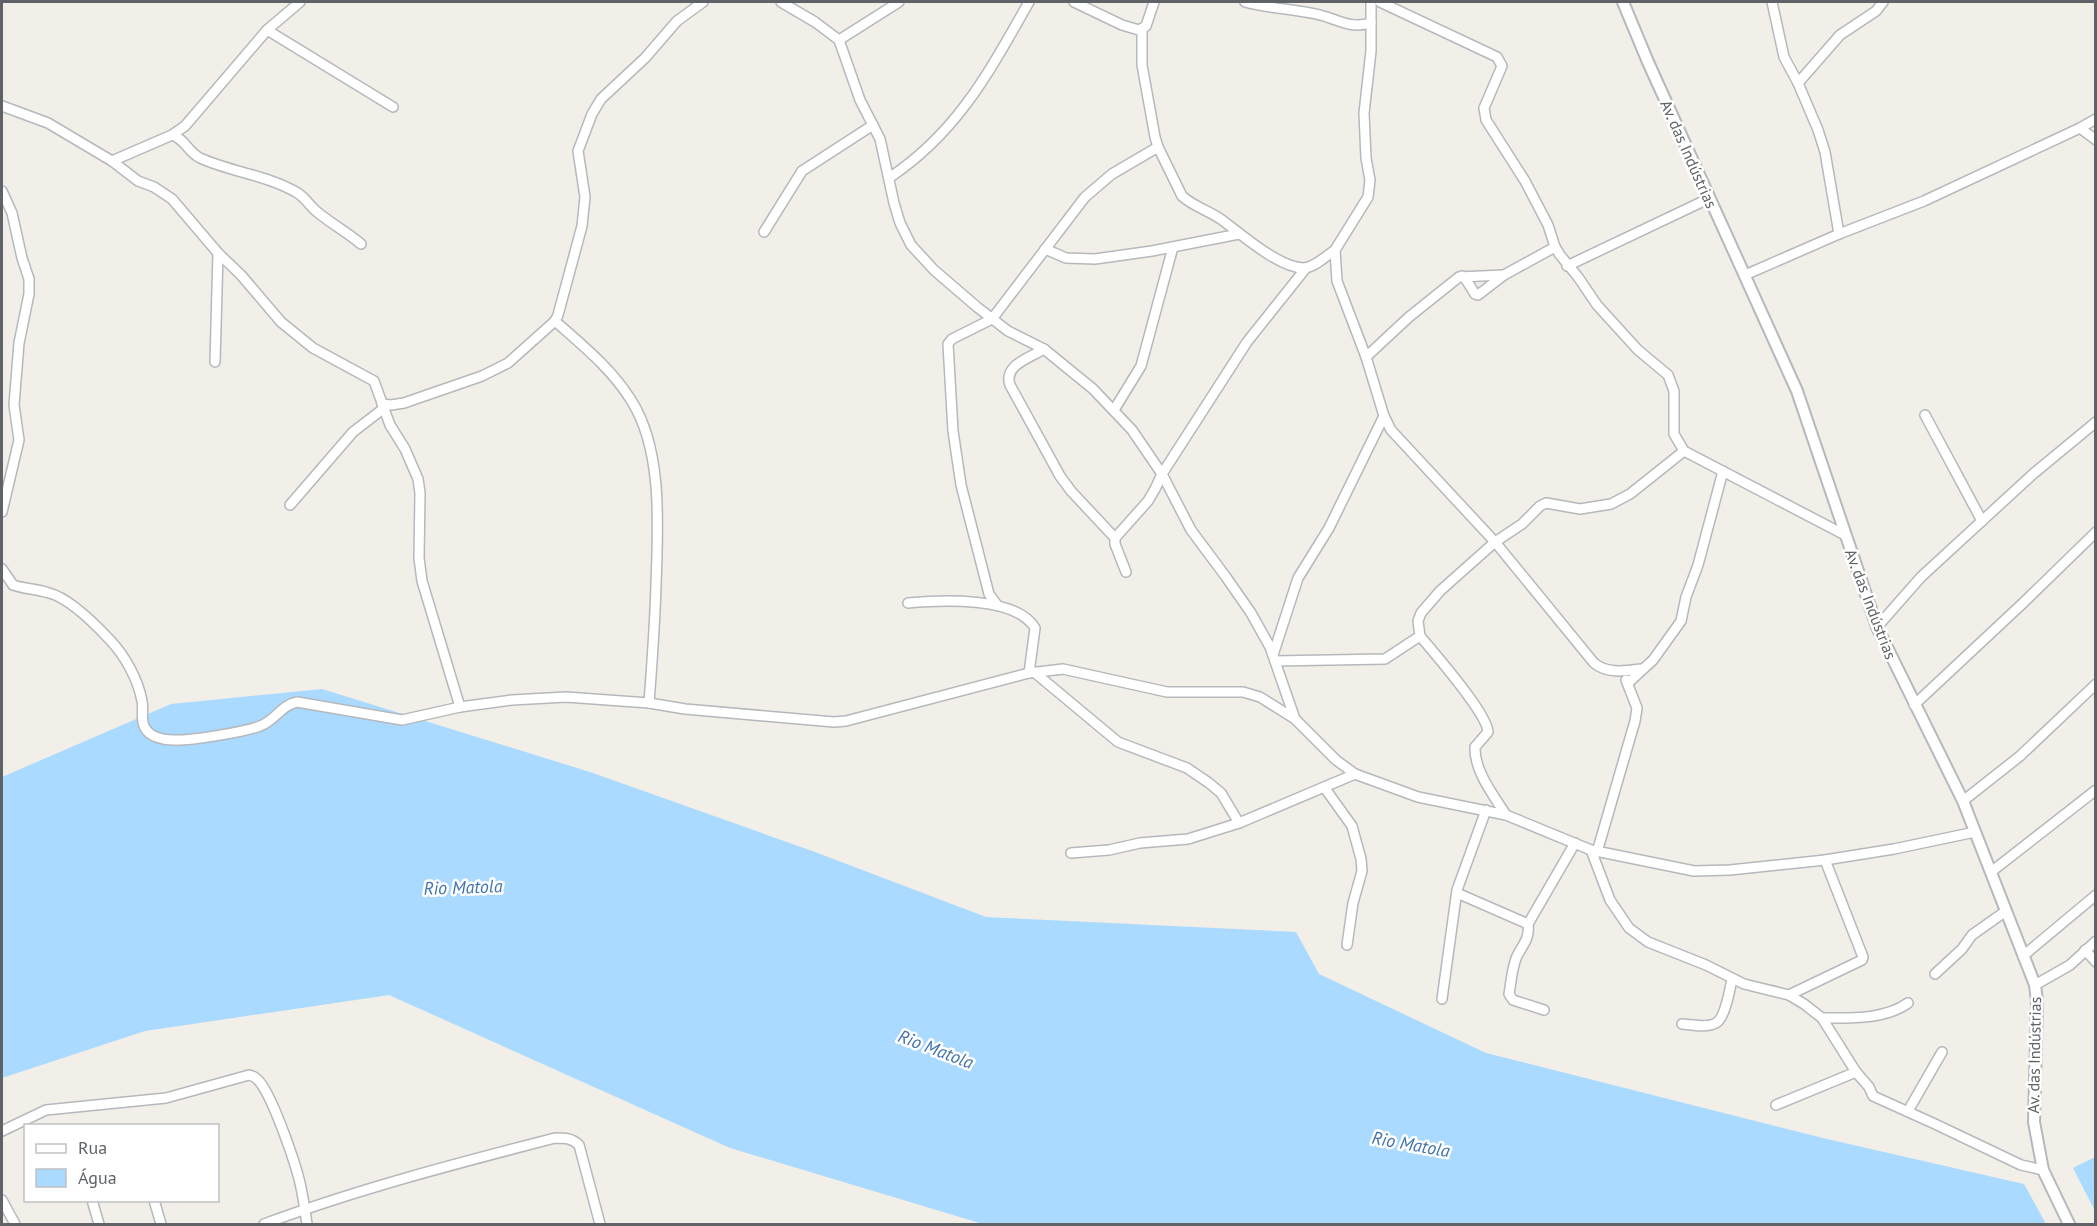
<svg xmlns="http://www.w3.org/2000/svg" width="2097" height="1226" font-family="'PT Sans',sans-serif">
	<rect width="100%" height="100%" fill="#f1efe8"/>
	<g fill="#aadaff">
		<polygon points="322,689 590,772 815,852 986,917 1296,932 1319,974 1486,1053 1827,1139 2024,1184 2046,1224 983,1224 730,1148 389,995 145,1031 2,1078 2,777 171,704"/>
		<polygon points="2095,1157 2095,1211 2073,1168"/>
	</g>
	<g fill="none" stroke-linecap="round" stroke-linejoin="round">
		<defs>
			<g id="minor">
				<polyline points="781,2 815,22 839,40 860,100 880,139 894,203 900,223 911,245 934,270 977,307 1008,331 1044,349 1093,389 1132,430 1162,474 1191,530 1226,577 1251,613 1270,647 1295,719 1336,760 1355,774 1418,797 1506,815 1591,850 1694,871 1730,870 1825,860 1894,849 1975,832"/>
				<polyline points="1074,2 1122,25 1139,30 1146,26 1154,2"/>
				<path d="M 1245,2 C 1271,9 1296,9 1320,15 C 1340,20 1349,29 1371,23"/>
				<path d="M 1371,2 L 1371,51 L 1364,113 L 1366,158 L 1370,180 L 1368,197 L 1335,250 L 1337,281 L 1366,357 L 1384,416 L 1391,430 L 1495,542 L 1594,663 C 1607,674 1625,671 1641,669"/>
				<polyline points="1380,2 1497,57 1502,66 1484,108 1486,120 1525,181 1548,225 1555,247 1560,255 1578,277 1597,305 1638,350 1668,375 1674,391 1674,434 1684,451 1845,535"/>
				<polyline points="1772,2 1784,57 1798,83 1818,130 1825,152 1839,234"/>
				<polyline points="267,30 393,107"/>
				<path d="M 1142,30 L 1142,65 L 1155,137 L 1158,147 L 1182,196 C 1194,207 1210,211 1222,220 C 1241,234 1278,267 1303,268 C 1314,268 1326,256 1335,250"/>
				<polyline points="839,40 899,2"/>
				<polyline points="1798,83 1840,35 1876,11 1883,2"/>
				<polyline points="2,106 48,123 112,161 138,181 154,187 172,199 218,253 241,275 281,322 313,348 374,381 390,425 405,449 418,479 420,493 419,558 422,581 460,707"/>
				<polyline points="2080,128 2096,140"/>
				<path d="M 172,135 C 185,139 188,152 200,158 C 231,172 266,175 296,192 C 305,197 309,205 316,211 C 330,223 347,232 361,244"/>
				<polyline points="112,161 172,135 185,126 267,30 300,2"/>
				<path d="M 889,178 C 958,132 989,72 1029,2"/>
				<polyline points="2,191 12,213 22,258 29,279 29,294 19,343 14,405 19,440 2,512"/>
				<polyline points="764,232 802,171 873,125"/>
				<polyline points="1045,249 1066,258 1095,259 1152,251 1239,234"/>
				<polyline points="1567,266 1710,198"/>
				<polyline points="1745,275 1839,234 1924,201 2080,128 2096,119"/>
				<polyline points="1462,276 1465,278 1475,294 1478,295 1504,275 1555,247"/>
				<path d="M 555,321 C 582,345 611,368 631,400 C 663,450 658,526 656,584 C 655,624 652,663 649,703"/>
				<path d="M 1044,349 C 1030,358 1003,365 1010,385 L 1060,476 L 1071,491 L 1115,538"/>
				<polyline points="1366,357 1409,317 1459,277 1504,275"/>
				<polyline points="215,362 218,253"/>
				<polyline points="382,404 391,405 404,403 482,376 508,363 555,321 558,315 582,226 585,197 578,151 592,114 601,99 645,58 677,21 703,2"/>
				<polyline points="1114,410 1141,366 1173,247"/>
				<polyline points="1925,415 1982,521"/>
				<polyline points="290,505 353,432 383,409"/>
				<path d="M 2,569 L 13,585 C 25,589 37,589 49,593 C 69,598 96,625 110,640 C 125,656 138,679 142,701 C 144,709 140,720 145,728 C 150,737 163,740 173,740 C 190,741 244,732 260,726 C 275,721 281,705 297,702 L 402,720 L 460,707 L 512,700 L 566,697 L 649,703 L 685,709 L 834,722 L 846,721 L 1029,673 L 1063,669 L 1167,692 L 1243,692 L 1260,697 L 1295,719"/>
				<polyline points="1126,572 1115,544 1115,538 1148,501 1155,489 1162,474 1247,342 1306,268"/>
				<path d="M 908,603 C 940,600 1016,596 1035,628 L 1029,673"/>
				<polyline points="997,605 989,594 961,485 953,431 948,344 952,339 992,319 1085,197 1112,174 1158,147"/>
				<polyline points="1877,627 1921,577 2033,474 2096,422"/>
				<path d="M 1420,636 C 1434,653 1487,713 1488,732 L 1475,747 C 1474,771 1494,796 1506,815"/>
				<polyline points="1273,655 1298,578 1329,528 1384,416"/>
				<polyline points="1275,661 1385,659 1420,636 1418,621 1421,613 1440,591 1495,542 1522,524 1540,506 1546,503 1580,509 1611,504 1630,494 1684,451"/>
				<polyline points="1034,672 1118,742 1187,768 1209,783 1221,793 1239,823"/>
				<polyline points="1628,683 1653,660 1681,621 1686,597 1698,565 1723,471"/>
				<polyline points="1914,705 2022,604 2096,532"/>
				<polyline points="1324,787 1352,826 1361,859 1362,871 1353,903 1347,945"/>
				<polyline points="1963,801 2020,756 2096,684"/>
				<polyline points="1591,850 1610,900 1629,928 1648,942 1706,965 1744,984 1789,995 1804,1004 1822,1018 1856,1072 1869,1087 1873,1096 1935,1124 2021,1165 2043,1170"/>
				<polyline points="1597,852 1635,721 1637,708 1626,680"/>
				<polyline points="1071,853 1109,850 1140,843 1188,839 1239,823 1355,774"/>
				<polyline points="1991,872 2096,790"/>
				<polyline points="1457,893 1528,924"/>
				<polyline points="2085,950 2096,962"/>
				<polyline points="2023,956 2096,895"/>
				<polyline points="1935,974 1962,949 1972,935 2006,911"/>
				<polyline points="2035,985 2070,965 2096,941"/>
				<polyline points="1789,995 1862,960 1863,957 1825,860"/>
				<polyline points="1442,999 1457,890 1486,810"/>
				<path d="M 1544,1010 L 1513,1000 L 1509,994 C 1511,983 1512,967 1517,956 C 1523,944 1530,939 1528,924 L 1575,843"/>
				<path d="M 1822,1018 C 1850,1018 1884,1020 1908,1003"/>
				<path d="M 1682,1024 C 1692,1025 1708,1028 1716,1023 C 1725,1018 1730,989 1732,979"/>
				<polyline points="1776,1105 1856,1072"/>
				<polyline points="1908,1111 1942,1052"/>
				<path d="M 2,1131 L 46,1110 L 166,1098 L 249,1075 C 253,1076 254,1076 257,1079 C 271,1091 295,1162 300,1183 C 303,1196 305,1210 307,1224"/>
				<polyline points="2,1200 15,1224"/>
				<polyline points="92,1200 99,1224"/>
				<polyline points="154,1200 161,1224"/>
				<path d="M 264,1224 C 358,1189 458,1163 555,1138 C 565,1138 572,1138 579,1145 L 600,1224"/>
			</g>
			<polyline id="tertiary" points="1623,2 1648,62 1797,391 1877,627 1963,801 2035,985 2037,1001 2034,1122 2043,1170 2069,1224"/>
		</defs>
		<use href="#minor" stroke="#b5b8bc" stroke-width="12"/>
		<use href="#tertiary" stroke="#b5b8bc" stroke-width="14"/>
		<use href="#minor" stroke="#fff" stroke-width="9"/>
		<use href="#tertiary" stroke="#fff" stroke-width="10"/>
	</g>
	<g text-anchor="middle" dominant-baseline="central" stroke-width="5" stroke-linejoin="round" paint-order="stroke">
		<g font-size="16" fill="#5f6368" stroke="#fff">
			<text transform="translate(1689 154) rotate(66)">Av. das Indústrias</text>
			<text transform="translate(1871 604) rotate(69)">Av. das Indústrias</text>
			<text transform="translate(2034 1055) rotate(-89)">Av. das Indústrias</text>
		</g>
		<g font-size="18" font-style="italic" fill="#4174aa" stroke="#fff">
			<text transform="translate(463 887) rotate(-2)">Rio Matola</text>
			<text transform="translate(936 1049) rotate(21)">Rio Matola</text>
			<text transform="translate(1411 1144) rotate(10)">Rio Matola</text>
		</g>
	</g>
	<rect width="2097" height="1226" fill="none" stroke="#5f6368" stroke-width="6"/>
	<rect x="24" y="1124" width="195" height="78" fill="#ffffff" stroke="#bfc1c3" stroke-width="1.5"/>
	<rect x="36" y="1144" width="30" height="9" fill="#ffffff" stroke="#bfc1c3" stroke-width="1.5"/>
	<text x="78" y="1154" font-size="18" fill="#5f6368">Rua</text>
	<rect x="36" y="1169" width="30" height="18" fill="#aadaff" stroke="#bfc1c3" stroke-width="1.5"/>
	<text x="78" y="1184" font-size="18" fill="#5f6368">Água</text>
</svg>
